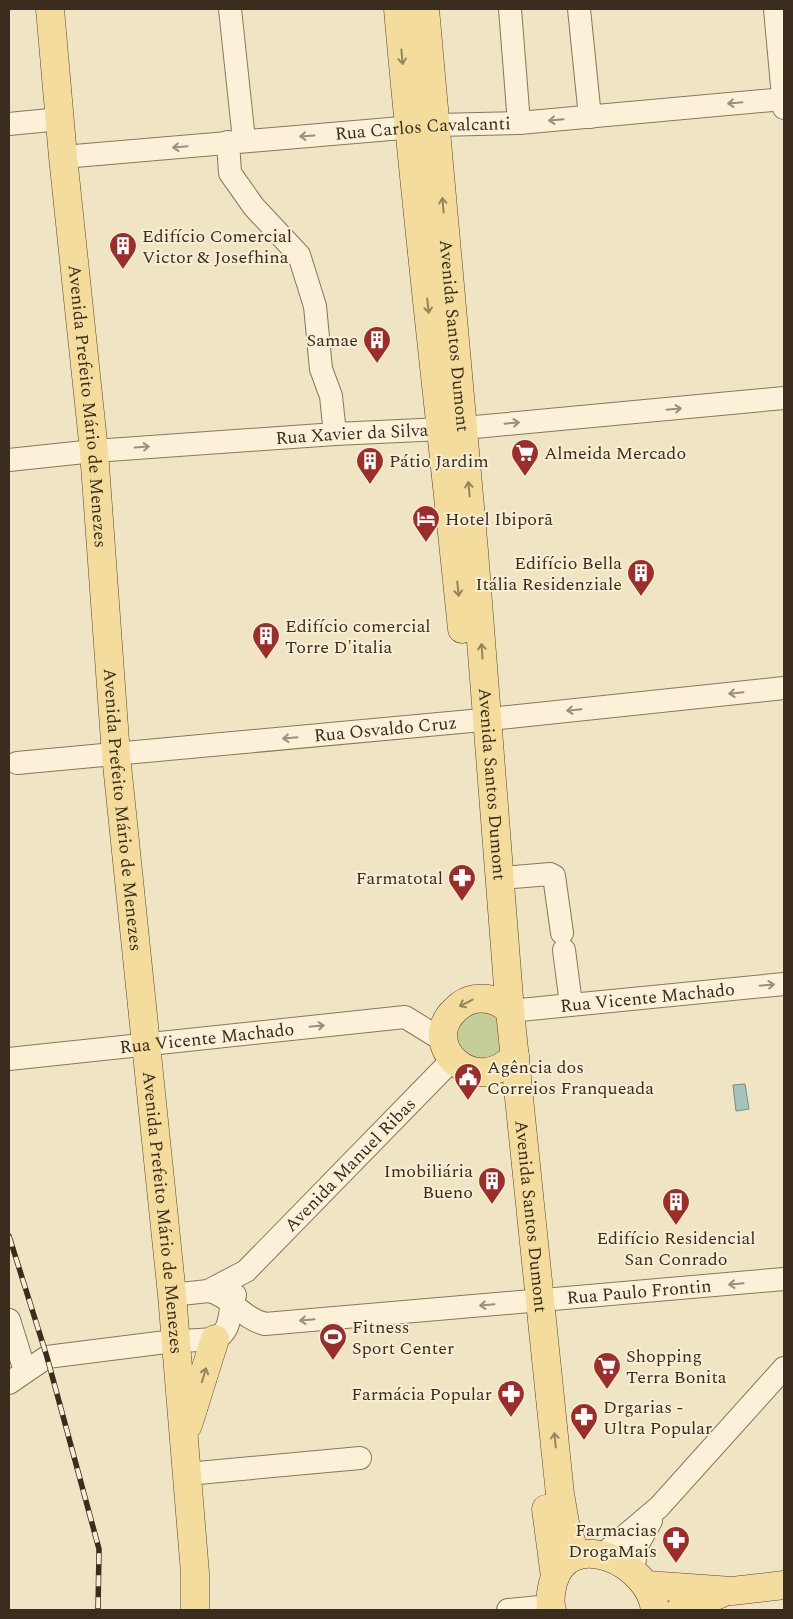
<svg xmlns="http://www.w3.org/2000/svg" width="793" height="1619" font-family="Spectral,serif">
	<rect width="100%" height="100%" fill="#efe5c4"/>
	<polygon fill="#c5ce98" points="474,1008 498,1016 501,1050 487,1061 461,1057 453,1024"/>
	<polygon fill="#a6c3bc" stroke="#6d918a" points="745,1084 749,1109 736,1111 733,1085"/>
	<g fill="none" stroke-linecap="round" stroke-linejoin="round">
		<defs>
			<g id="minor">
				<polyline points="230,9 244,140"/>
				<polyline points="510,9 519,123"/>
				<polyline points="579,9 590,117"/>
				<polyline points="775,9 784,108"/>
				<polyline points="9,124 60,119"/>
				<polyline points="228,142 230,173 254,207 299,255 315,306 321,369 331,396 335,434"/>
				<path id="s1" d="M 63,157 L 437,125 L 519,123 L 784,99"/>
				<path id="s2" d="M 9,460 L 94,451 L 335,434 L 464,428 L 784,398"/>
				<path id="s3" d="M 17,763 L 471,721 L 784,688"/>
				<polyline points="501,878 550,874 554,876 562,933"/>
				<polyline points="564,950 571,1004"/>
				<path id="s4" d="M 510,1011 L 784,984"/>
				<path id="s5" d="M 9,1059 L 405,1017 L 444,1041"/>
				<path id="s6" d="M 208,1291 C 230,1295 241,1318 265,1324 L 784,1279"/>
				<path id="s7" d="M 172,1295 L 208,1291 L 246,1271 L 452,1060"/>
				<polyline points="9,1320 25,1371"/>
				<path d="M 9,1383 L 47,1357 L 166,1342 L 215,1339 C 234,1330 227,1311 235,1295"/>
				<polyline points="187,1474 360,1458"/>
				<polyline points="601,1556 659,1507 784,1368"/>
				<polyline points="633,1571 637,1546 651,1521"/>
				<polyline points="508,1610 550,1606"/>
			</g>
			<g id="major">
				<path id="s8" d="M 50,9 L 63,157 L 94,451 L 116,755 L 172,1295 L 195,1573 L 195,1610"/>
				<path d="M 398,9 C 416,216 441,422 462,629"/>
				<path id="s9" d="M 425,9 L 474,551 L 510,1011 L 560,1494 L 565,1523 L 576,1556"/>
				<path d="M 510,1011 C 500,1001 488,997 475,999 C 467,1000 461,1004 455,1010 C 418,1044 475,1100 515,1056"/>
				<polyline points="188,1425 215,1339"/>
				<polyline points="546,1509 555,1577"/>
				<polyline points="647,1585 732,1591 784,1585"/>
				<path d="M 552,1610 C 549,1602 551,1592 553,1583 C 568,1526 650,1562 655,1610"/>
				<polyline points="680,1610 720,1594"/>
			</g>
		</defs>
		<use href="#minor" stroke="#8b765a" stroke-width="24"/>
		<use href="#major" stroke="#59442e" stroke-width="29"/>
		<use href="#minor" stroke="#faf1d8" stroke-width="22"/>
		<use href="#major" stroke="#f3dc9c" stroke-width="28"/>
		<defs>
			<polyline id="rail" points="9,1236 47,1357 99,1549 98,1610"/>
		</defs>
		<use href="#rail" stroke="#3a2d1e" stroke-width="5.5"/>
		<use href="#rail" stroke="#f7eed4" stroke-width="4" stroke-dasharray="11" stroke-linecap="butt"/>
	</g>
	<defs><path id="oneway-shaft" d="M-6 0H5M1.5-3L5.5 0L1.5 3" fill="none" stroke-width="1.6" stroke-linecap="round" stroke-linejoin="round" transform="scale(1.25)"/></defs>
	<g stroke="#96845d">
		<use href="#oneway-shaft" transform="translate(402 57) rotate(85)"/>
		<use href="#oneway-shaft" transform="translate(443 205) rotate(-95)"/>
		<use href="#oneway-shaft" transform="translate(428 306) rotate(84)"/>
		<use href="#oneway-shaft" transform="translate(469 489) rotate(-95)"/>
		<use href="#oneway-shaft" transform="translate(458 589) rotate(84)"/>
		<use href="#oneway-shaft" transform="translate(482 651) rotate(-94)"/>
		<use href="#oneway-shaft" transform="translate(466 1003) rotate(153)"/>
		<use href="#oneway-shaft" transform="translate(204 1375) rotate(-73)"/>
		<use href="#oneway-shaft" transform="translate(555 1440) rotate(-96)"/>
	</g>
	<g stroke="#9a8f7b">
		<use href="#oneway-shaft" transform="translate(735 103) rotate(175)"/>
		<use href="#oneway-shaft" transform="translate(556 120) rotate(175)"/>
		<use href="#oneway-shaft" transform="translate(307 136) rotate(176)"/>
		<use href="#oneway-shaft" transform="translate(180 147) rotate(175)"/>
		<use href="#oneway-shaft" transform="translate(674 409) rotate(-5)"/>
		<use href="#oneway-shaft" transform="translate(512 423) rotate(-5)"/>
		<use href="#oneway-shaft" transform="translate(142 447) rotate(-4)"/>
		<use href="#oneway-shaft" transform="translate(736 693) rotate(174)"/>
		<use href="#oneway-shaft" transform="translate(574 710) rotate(174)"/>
		<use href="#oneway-shaft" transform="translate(290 738) rotate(175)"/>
		<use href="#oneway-shaft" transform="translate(767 985) rotate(-5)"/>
		<use href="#oneway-shaft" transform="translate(317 1026) rotate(-6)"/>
		<use href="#oneway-shaft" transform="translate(736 1284) rotate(175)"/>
		<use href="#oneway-shaft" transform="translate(487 1305) rotate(175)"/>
		<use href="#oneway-shaft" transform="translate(307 1320) rotate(175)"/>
	</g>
	<defs>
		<symbol id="building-pin" viewBox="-11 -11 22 30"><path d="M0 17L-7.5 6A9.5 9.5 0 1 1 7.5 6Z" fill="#9c2d28" stroke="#f7eed4"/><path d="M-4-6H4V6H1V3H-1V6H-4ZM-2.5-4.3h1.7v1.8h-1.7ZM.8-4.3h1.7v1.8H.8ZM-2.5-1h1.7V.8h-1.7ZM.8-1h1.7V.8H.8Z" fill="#fff"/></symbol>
		<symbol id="supermarket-pin" viewBox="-11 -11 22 30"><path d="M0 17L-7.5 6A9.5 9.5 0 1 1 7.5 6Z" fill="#9c2d28" stroke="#f7eed4"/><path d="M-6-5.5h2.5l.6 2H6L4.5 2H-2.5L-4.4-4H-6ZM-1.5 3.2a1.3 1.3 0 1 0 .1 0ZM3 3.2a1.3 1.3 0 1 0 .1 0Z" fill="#fff"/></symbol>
		<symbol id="hotel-pin" viewBox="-11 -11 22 30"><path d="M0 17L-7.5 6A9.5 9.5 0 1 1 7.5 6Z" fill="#9c2d28" stroke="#f7eed4"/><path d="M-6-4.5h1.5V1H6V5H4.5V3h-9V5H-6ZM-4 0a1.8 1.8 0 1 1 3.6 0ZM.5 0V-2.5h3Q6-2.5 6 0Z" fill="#fff"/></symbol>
		<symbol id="pharmacy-pin" viewBox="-11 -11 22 30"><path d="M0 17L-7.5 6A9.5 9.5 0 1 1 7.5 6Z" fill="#9c2d28" stroke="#f7eed4"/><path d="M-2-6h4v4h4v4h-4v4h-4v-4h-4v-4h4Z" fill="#fff"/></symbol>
		<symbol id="civic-pin" viewBox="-11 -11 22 30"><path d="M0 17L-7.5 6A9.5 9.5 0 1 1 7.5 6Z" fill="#9c2d28" stroke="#f7eed4"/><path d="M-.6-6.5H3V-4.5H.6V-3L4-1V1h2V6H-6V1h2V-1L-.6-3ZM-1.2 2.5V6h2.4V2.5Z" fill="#fff"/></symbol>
		<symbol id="stadium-pin" viewBox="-11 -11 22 30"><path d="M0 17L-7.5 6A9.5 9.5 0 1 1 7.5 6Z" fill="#9c2d28" stroke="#f7eed4"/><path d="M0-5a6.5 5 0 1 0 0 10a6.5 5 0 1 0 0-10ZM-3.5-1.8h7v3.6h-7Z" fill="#fff"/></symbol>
	</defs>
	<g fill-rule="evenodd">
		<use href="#building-pin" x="107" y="230" width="32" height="43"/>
		<use href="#building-pin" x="361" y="324" width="32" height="43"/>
		<use href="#supermarket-pin" x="509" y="437" width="32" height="43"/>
		<use href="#building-pin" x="354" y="445" width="32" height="43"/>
		<use href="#hotel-pin" x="410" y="503" width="32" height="43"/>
		<use href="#building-pin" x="625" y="557" width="32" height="43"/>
		<use href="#building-pin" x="250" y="620" width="32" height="43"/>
		<use href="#pharmacy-pin" x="446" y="862" width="32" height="43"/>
		<use href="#civic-pin" x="452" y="1061" width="32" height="43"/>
		<use href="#building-pin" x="476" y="1165" width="32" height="43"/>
		<use href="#building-pin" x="660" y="1186" width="32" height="43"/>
		<use href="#stadium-pin" x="317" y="1321" width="32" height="43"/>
		<use href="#supermarket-pin" x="591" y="1350" width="32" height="43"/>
		<use href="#pharmacy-pin" x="495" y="1378" width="32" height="43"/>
		<use href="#pharmacy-pin" x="568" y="1401" width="32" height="43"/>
		<use href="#pharmacy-pin" x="660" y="1524" width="32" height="43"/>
	</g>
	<g text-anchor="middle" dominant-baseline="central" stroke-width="4" stroke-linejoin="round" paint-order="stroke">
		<g font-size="18" fill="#3a2d1e" stroke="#f7eed4">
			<text stroke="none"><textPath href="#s1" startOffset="361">Rua Carlos Cavalcanti</textPath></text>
			<text stroke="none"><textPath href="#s9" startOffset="328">Avenida Santos Dumont</textPath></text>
			<text stroke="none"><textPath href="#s8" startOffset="399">Avenida Prefeito Mário de Menezes</textPath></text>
			<text stroke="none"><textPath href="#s2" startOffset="344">Rua Xavier da Silva</textPath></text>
			<text stroke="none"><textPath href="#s3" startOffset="370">Rua Osvaldo Cruz</textPath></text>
			<text stroke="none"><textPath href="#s9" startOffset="778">Avenida Santos Dumont</textPath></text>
			<text stroke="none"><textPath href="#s8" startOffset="804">Avenida Prefeito Mário de Menezes</textPath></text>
			<text stroke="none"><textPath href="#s4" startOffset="138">Rua Vicente Machado</textPath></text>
			<text stroke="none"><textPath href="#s5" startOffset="199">Rua Vicente Machado</textPath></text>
			<text stroke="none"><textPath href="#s7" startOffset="228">Avenida Manuel Ribas</textPath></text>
			<text stroke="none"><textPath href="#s8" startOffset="1209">Avenida Prefeito Mário de Menezes</textPath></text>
			<text stroke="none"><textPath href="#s9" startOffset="1212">Avenida Santos Dumont</textPath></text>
			<text stroke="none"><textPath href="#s6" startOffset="442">Rua Paulo Frontin</textPath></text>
		</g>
		<g font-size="18" fill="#3a2d1e" stroke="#f7eed4" text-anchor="start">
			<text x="142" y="236">Edifício Comercial<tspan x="142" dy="21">Victor &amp; Josefhina</tspan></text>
			<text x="358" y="340" text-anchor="end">Samae</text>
			<text x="544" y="453">Almeida Mercado</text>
			<text x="389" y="461">Pátio Jardim</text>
			<text x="445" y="519">Hotel Ibiporã</text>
			<text x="622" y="563" text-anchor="end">Edifício Bella<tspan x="622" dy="21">Itália Residenziale</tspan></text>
			<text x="285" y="626">Edifício comercial<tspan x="285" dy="21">Torre D'italia</tspan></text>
			<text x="443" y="878" text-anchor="end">Farmatotal</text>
			<text x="487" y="1067">Agência dos<tspan x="487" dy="21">Correios Franqueada</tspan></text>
			<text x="473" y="1171" text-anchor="end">Imobiliária<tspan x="473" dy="21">Bueno</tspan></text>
			<text x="676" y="1238" text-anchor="middle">Edifício Residencial<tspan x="676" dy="21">San Conrado</tspan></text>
			<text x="352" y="1327">Fitness<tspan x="352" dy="21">Sport Center</tspan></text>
			<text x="626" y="1356">Shopping<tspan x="626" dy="21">Terra Bonita</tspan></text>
			<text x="492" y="1394" text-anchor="end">Farmácia Popular</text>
			<text x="603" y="1407">Drgarias -<tspan x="603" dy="21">Ultra Popular</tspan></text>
			<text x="657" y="1530" text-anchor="end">Farmacias<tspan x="657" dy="21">DrogaMais</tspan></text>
		</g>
	</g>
	<rect width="793" height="1619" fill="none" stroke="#3a2d1e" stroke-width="20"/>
</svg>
